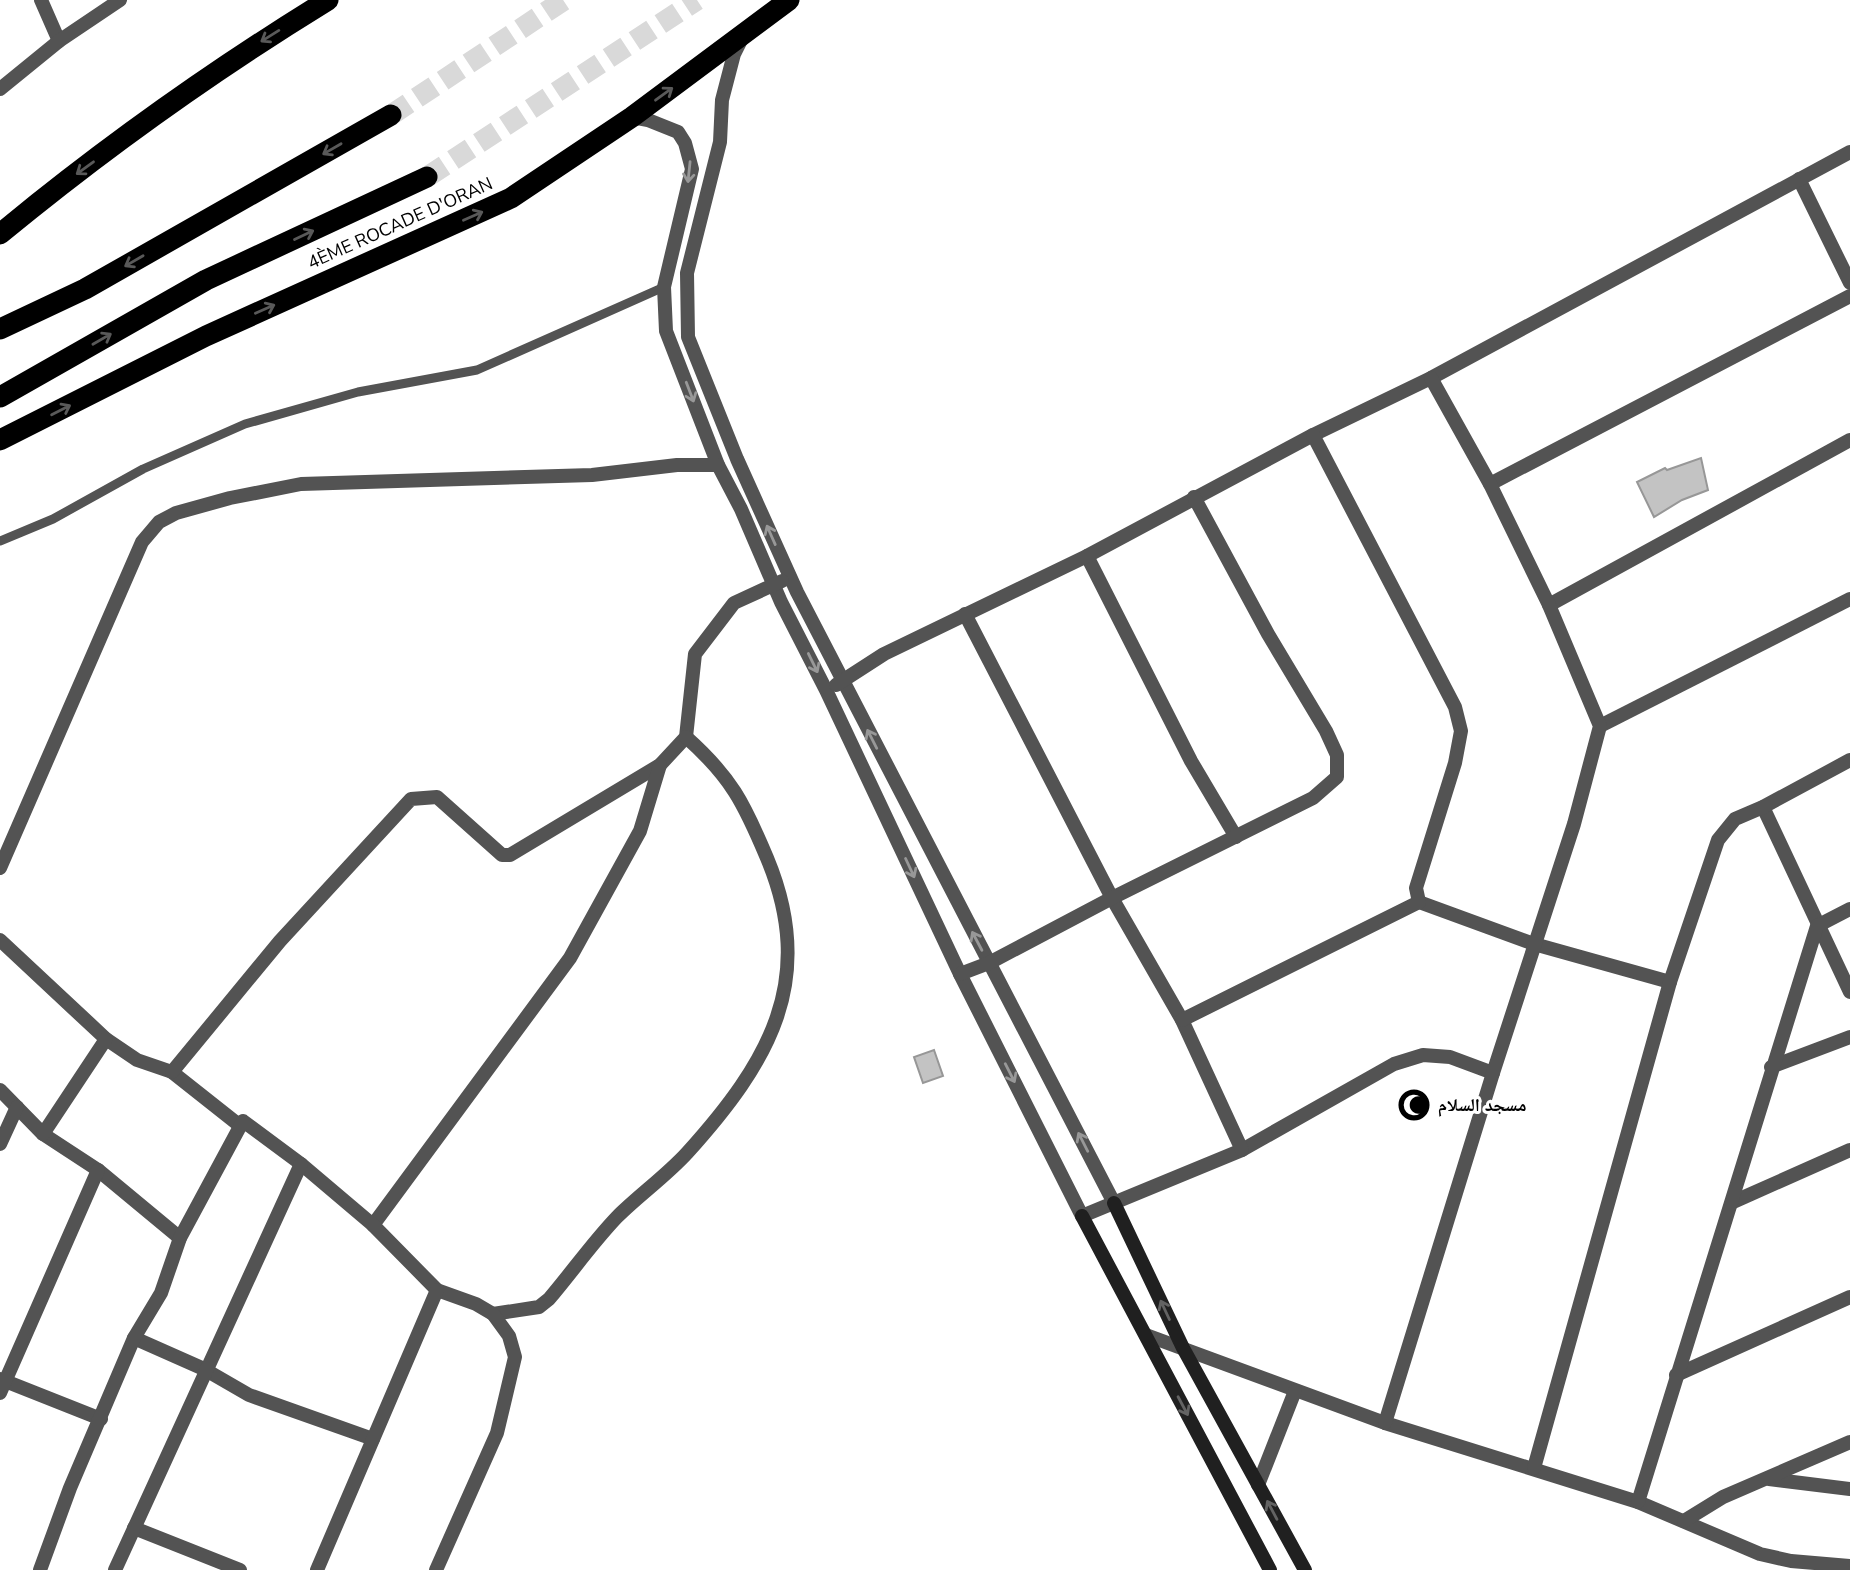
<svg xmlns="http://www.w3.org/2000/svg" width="1850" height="1570" font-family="'Nunito Sans','Noto Naskh Arabic',sans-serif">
	<rect width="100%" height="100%" fill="#fff"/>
	<g fill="#c3c3c3" stroke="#979797" stroke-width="2">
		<polygon points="1701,458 1708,490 1682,500 1654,517 1637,482 1665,468 1667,470"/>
		<polygon points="934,1050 943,1076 923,1083 914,1057"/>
	</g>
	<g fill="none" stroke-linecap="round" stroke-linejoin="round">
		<g stroke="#d9d9d9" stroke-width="21" stroke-dasharray="21 10" stroke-linecap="butt">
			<polyline points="391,115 564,0"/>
			<polyline points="427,177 697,0"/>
		</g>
		<polyline stroke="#535353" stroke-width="9" points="0,541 53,519 143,469 245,424 358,392 477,370 664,287"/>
		<g stroke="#535353" stroke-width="14">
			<polyline points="41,0 59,41"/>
			<polyline points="742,38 734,54 722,100 720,142 687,273 688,337 737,459 797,592 1114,1203"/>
			<polyline points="0,89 59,41 120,0"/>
			<polyline points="632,117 648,120 678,132 685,143 692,169 664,287 666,331 718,465 741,509 781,602 826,690 960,974 1082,1216 1242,1150 1394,1064 1423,1055 1450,1057 1493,1073"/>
			<polyline points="1799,179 1850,283"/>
			<polyline points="1490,484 1850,296"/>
			<polyline points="1087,556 1191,761 1236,837"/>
			<polyline points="1549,605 1850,440"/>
			<polyline points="965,614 1112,898 1182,1020 1242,1150"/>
			<polyline points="836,685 884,654 1087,556 1313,435 1431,378 1850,152"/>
			<polyline points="1600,726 1850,599"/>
			<polyline points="1763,807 1850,992"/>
			<polyline points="0,868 142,542 159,522 176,513 230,498 301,484 592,475 677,465 718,465"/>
			<polyline points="1419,902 1534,944 1670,982"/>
			<polyline points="0,940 106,1039 137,1060 172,1072 239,1125"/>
			<polyline points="960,974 989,963 1112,898 1313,798 1337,777 1337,755 1326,731 1268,634 1194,497"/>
			<polyline points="1182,1020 1419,902 1416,888 1455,763 1461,731 1455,707 1313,435"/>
			<polyline points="1771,1067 1850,1037"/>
			<polyline points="172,1072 280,941 411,799 437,797 502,855 510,855 660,765 686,737 695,654 734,603 782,581"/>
			<polyline points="0,1090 43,1134 98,1170 180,1238"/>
			<polyline points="43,1134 106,1039"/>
			<polyline points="0,1144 17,1107"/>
			<polyline points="1733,1202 1850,1150"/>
			<polyline points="373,1225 570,958 640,831 660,765"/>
			<path d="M 493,1314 L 539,1307 L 549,1299 C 572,1272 593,1242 617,1217 C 639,1195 666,1176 687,1153 C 769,1062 818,980 767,858 C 744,803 731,777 686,737"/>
			<polyline points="1146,1335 1385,1423 1638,1502 1760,1554 1791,1561 1850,1566"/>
			<polyline points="134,1338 204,1369 249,1395 373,1439"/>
			<polyline points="1676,1375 1850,1297"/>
			<polyline points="0,1379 101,1419"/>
			<polyline points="0,1393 98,1170"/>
			<polyline points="1385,1423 1493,1073 1574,824 1600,726 1549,605 1490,484 1431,378"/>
			<polyline points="1534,1468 1670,982 1718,840 1735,819 1763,807 1850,760"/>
			<polyline points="1769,1479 1850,1489"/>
			<polyline points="1258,1485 1295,1391"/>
			<polyline points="1638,1502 1817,926 1850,909"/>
			<polyline points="1684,1521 1723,1497 1850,1442"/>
			<polyline points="134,1528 240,1570"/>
			<polyline points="40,1570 70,1488 134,1338 161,1293 180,1238 243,1121 301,1164 373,1225 437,1290 476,1304 493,1314 509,1336 515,1357 497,1433 436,1570"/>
			<polyline points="115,1570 301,1164"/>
			<polyline points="317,1570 437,1290"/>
		</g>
		<g stroke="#202020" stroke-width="14">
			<polyline points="1114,1203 1183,1348 1305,1570"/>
			<polyline points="1082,1216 1270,1570"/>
		</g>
		<g stroke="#000" stroke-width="21">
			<path d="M 0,234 C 103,149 214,70 328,0"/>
			<polyline points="0,329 85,289 391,115"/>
			<polyline points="0,397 206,280 427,177"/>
			<polyline points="0,440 206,336 511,198 632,117 789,0"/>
		</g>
	</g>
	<defs><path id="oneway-shaft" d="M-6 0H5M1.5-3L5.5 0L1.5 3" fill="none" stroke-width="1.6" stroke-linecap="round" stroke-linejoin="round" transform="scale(1.75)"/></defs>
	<g stroke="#595959">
		<use href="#oneway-shaft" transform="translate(270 36) rotate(148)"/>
		<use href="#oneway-shaft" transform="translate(664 94) rotate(-36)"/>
		<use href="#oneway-shaft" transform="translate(332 149) rotate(150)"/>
		<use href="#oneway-shaft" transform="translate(85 168) rotate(144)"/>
		<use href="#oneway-shaft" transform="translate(473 216) rotate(-24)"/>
		<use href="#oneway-shaft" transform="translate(304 235) rotate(-25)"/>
		<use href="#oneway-shaft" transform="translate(134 261) rotate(150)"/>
		<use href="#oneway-shaft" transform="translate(265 309) rotate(-24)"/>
		<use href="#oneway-shaft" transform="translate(102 339) rotate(-30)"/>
		<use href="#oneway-shaft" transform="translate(61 410) rotate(-27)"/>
	</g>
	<g stroke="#989898">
		<use href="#oneway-shaft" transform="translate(689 172) rotate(96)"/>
		<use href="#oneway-shaft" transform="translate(690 392) rotate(69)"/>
		<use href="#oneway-shaft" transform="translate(771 535) rotate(-114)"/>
		<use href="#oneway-shaft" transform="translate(813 663) rotate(64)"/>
		<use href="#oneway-shaft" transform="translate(872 739) rotate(-117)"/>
		<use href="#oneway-shaft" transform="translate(910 868) rotate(65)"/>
		<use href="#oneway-shaft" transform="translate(977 941) rotate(-118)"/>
		<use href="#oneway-shaft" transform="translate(1010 1073) rotate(63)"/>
		<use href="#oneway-shaft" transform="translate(1083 1142) rotate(-117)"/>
	</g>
	<g stroke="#636363">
		<use href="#oneway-shaft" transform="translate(1165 1310) rotate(-115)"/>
		<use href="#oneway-shaft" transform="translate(1183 1406) rotate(62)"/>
		<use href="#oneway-shaft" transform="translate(1272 1510) rotate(-118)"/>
	</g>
	<defs>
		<symbol id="mosque-disc" viewBox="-11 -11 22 22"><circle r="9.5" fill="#000" stroke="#fff"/><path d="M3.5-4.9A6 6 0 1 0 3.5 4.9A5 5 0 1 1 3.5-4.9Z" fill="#fff"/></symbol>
	</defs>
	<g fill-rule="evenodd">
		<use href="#mosque-disc" x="1395" y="1086" width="38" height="38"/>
	</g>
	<g text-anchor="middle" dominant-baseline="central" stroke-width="6" stroke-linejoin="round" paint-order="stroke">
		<g font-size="18" fill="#000" stroke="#fff">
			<text transform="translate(400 223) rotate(-24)">4ÈME ROCADE D'ORAN</text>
		</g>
		<g font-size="18" font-weight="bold" fill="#000" stroke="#fff" text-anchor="start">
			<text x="1438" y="1105">مسجد السلام</text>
		</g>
	</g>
</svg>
